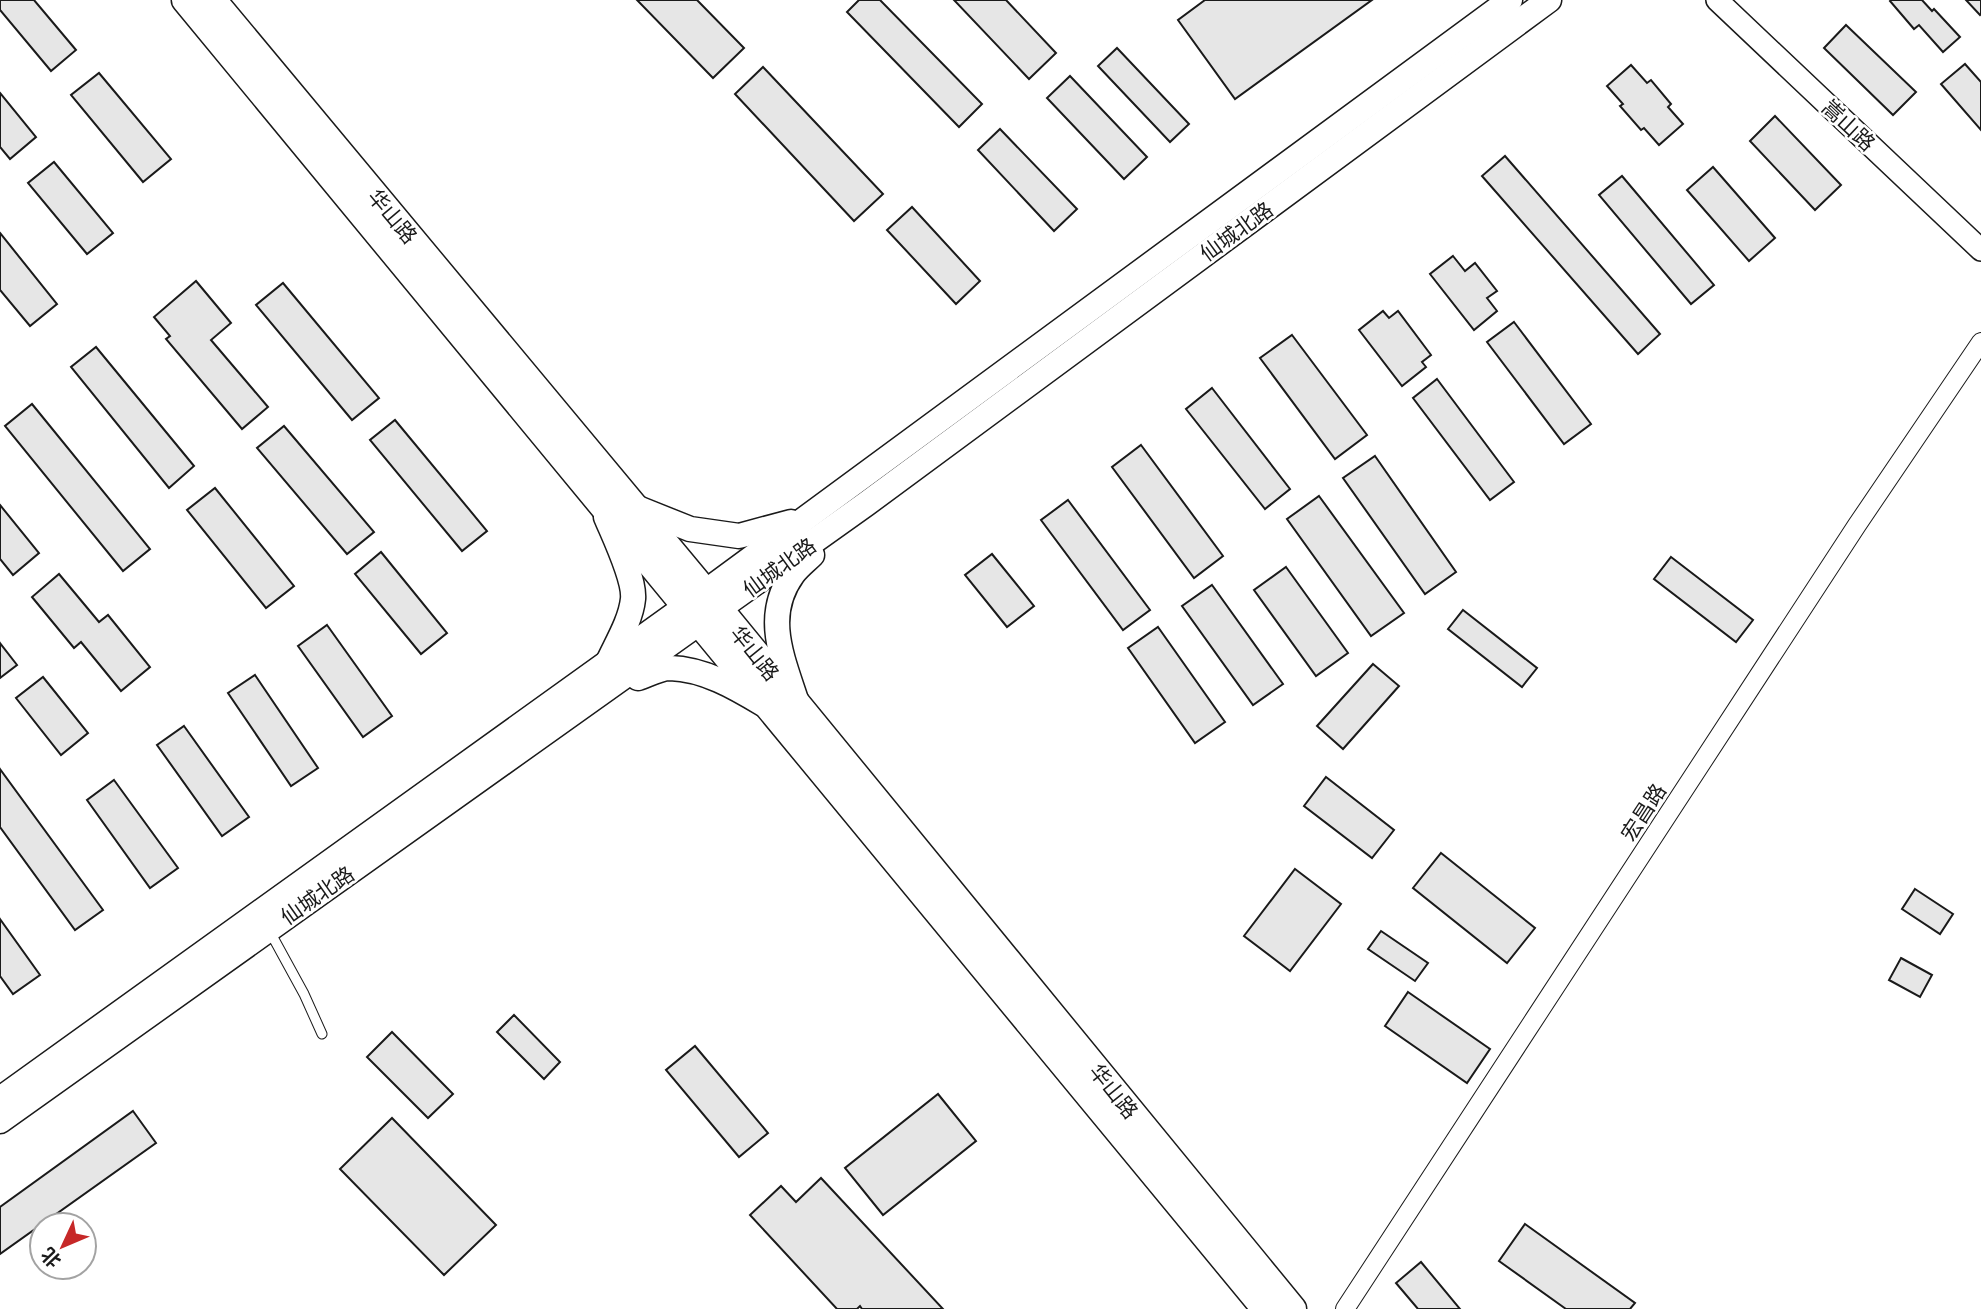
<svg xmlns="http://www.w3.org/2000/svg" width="1981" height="1309" font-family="'Asap Condensed','Noto Sans SC',sans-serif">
	<rect width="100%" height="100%" fill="#fff"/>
	<g fill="#e6e6e6" stroke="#1a1a1a" stroke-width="2">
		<polygon points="0,0 34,0 76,50 51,71 0,10"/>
		<polygon points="637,0 697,0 744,48 713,78"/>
		<polygon points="859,0 880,0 982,104 959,127 847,12"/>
		<polygon points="954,0 1006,0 1056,53 1029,79"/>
		<polygon points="1205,0 1372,0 1235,99 1178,20"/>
		<polygon points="1891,0 1922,0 1932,11 1934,9 1960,37 1943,52 1919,25 1914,29 1890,1"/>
		<polygon points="1966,0 1981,0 1981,14 1980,15"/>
		<polygon points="1846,25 1916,92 1893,115 1824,48"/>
		<polygon points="1117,48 1189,124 1170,142 1098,66"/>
		<polygon points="1965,64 1981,82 1981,130 1941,84"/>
		<polygon points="1631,65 1647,83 1651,80 1671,104 1668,107 1683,124 1659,145 1644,128 1641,130 1620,106 1623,104 1607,86"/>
		<polygon points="763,67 883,194 854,221 735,94"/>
		<polygon points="99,73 171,159 143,182 71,95"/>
		<polygon points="1070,76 1147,157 1124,179 1047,98"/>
		<polygon points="0,93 36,137 10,159 0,147"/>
		<polygon points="1775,116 1841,185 1815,210 1750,141"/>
		<polygon points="1000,129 1077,209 1054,231 978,150"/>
		<polygon points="1505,156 1660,334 1638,354 1482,176"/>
		<polygon points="54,162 113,233 87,254 28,183"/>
		<polygon points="1713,167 1775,238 1749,261 1687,190"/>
		<polygon points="1622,176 1714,285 1691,304 1599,195"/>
		<polygon points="912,207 980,281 956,304 887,230"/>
		<polygon points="0,233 57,304 30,326 0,290"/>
		<polygon points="1453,256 1465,271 1475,263 1497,291 1487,298 1497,311 1474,330 1430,274"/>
		<polygon points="196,281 231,323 211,340 268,407 242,429 166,339 170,336 154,317"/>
		<polygon points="283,283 379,398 352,420 256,305"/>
		<polygon points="1383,311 1389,318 1398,311 1431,355 1422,362 1426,367 1402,386 1359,330"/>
		<polygon points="1514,322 1591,424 1564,444 1487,342"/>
		<polygon points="1292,335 1367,435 1335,459 1260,358"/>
		<polygon points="96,347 194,466 169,488 71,367"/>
		<polygon points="1437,379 1514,482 1490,500 1413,398"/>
		<polygon points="1212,388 1290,489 1265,509 1186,409"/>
		<polygon points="32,404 150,549 123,571 5,426"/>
		<polygon points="395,420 487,531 462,551 370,440"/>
		<polygon points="284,426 374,532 347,554 257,448"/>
		<polygon points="1141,445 1223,556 1194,578 1112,467"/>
		<polygon points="1375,456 1456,572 1425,594 1343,478"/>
		<polygon points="215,488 294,586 266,608 187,510"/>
		<polygon points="1319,496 1404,613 1371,636 1287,519"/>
		<polygon points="1068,500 1150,610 1123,630 1041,520"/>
		<polygon points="0,505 39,553 13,575 0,559"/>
		<polygon points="381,552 447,633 421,654 355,574"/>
		<polygon points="992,554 1034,606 1007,627 965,575"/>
		<polygon points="1671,557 1753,620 1736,642 1654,579"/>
		<polygon points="1286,567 1348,653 1316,676 1254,590"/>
		<polygon points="59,574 99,622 108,615 150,667 121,691 81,642 74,648 32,597"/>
		<polygon points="1212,585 1283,684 1253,705 1182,606"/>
		<polygon points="1463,610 1537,668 1522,687 1448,629"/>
		<polygon points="327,625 392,716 363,737 298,646"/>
		<polygon points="1158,627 1225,722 1195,743 1128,648"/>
		<polygon points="0,643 17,665 0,678"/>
		<polygon points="1373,664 1399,686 1343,749 1317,726"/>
		<polygon points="255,675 318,768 291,786 228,693"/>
		<polygon points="43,677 88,733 61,755 16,698"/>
		<polygon points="184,726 249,817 222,836 157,745"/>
		<polygon points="0,769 103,910 75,930 0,827"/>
		<polygon points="1326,777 1394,830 1372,858 1304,806"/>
		<polygon points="114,780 178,868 150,888 87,800"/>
		<polygon points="1441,853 1535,928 1507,963 1413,888"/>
		<polygon points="1295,869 1341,904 1290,971 1244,936"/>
		<polygon points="1915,889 1953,914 1940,934 1902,909"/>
		<polygon points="0,919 40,975 13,994 0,976"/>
		<polygon points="1381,931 1428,963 1415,981 1368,949"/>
		<polygon points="1901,958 1932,975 1920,997 1889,980"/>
		<polygon points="1408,992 1490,1049 1467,1083 1385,1026"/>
		<polygon points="514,1015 560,1062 544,1079 497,1032"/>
		<polygon points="392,1032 453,1094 428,1118 367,1057"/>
		<polygon points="695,1046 768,1133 739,1157 666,1070"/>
		<polygon points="938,1094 976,1141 883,1215 845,1168"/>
		<polygon points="133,1111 156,1143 0,1254 0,1207"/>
		<polygon points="392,1118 496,1225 444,1275 340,1169"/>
		<polygon points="821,1178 943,1309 862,1309 860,1306 857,1309 837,1309 750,1215 781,1186 796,1202"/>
		<polygon points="1525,1224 1635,1303 1630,1309 1566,1309 1499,1261"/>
		<polygon points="1421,1262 1460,1309 1418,1309 1396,1283"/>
	</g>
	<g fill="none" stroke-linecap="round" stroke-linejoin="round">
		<defs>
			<polyline id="service" points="269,930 304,994 322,1034"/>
			<polyline id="minor" points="1345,1309 1857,525 1981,342"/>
			<polyline id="tertiary" points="1717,0 1981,250"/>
			<g id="secondary">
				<polyline points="635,507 690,529 739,536 791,522"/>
				<path d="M 606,517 C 614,536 635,579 633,599 C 631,619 618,641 609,660"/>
				<path d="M 638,678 C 647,675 660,668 670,668 C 704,669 735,687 763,704"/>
				<path d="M 796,700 C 782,657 763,615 793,574 C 798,567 806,561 812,555"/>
				<polyline points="0,1099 685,607 1510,0"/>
				<polyline points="0,1121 866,504 1549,0"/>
			</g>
			<g id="primary">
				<polyline points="185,0 1265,1309"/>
				<polyline points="213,0 705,591 1293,1309"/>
			</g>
		</defs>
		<use href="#service" stroke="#1a1a1a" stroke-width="11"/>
		<use href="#minor" stroke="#1a1a1a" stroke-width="20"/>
		<use href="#tertiary" stroke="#1a1a1a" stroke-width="24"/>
		<use href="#secondary" stroke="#1a1a1a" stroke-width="27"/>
		<use href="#primary" stroke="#1a1a1a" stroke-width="29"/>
		<use href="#service" stroke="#fff" stroke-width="9"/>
		<use href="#minor" stroke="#fff" stroke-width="18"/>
		<use href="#tertiary" stroke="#fff" stroke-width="21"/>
		<use href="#secondary" stroke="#fff" stroke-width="24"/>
		<use href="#primary" stroke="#fff" stroke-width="26"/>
	</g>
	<g text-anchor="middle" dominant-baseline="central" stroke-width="5" stroke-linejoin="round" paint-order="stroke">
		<g font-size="21" fill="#1a1a1a" stroke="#fff">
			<text transform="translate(1849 125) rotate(43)">嵩山路</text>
			<text transform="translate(393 216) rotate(50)">华山路</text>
			<text transform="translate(1236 231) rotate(-36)">仙城北路</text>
			<text transform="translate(779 567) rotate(-36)">仙城北路</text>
			<text transform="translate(755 653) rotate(51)">华山路</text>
			<text transform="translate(1643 812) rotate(-57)">宏昌路</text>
			<text transform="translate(317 895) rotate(-35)">仙城北路</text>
			<text transform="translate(1114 1091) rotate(51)">华山路</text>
		</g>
	</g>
	<g transform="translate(63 1246) rotate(226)"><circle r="33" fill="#ffffff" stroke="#a3a3a3" stroke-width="2"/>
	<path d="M0-5L12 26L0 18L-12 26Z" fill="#c62828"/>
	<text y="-10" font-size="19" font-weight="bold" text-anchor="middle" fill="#1a1a1a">北</text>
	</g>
</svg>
